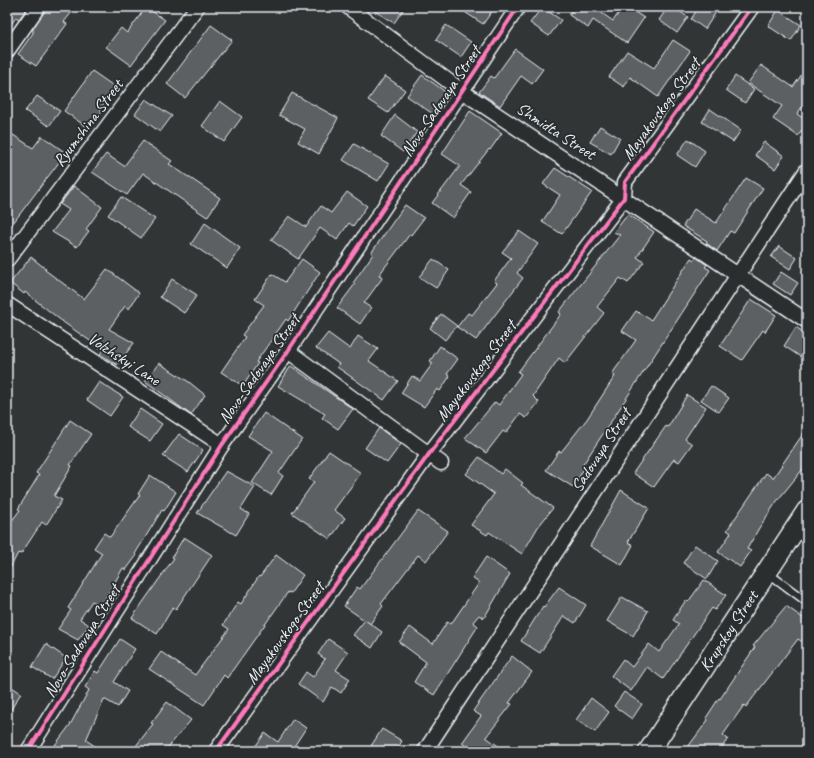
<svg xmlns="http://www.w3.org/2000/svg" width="814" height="758" font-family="Caveat,sans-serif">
	<rect width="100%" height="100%" fill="#323536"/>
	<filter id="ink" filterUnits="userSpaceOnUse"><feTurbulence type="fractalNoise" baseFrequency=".025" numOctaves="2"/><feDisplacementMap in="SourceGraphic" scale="8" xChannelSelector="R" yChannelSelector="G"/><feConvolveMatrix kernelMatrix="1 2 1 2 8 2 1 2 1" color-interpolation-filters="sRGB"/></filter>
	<g filter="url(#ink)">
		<g fill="#5c6063" stroke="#e8f1f8">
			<polygon points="7,7 28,7 19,19 16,17 7,31"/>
			<polygon points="46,7 76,7 64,22 67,24 36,66 18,54 33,33 33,29"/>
			<polygon points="146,7 165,20 131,65 106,47 121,28 127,33"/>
			<polygon points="368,7 405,7 394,23"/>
			<polygon points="457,7 495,7 483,24"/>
			<polygon points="542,7 561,20 549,36 530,23"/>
			<polygon points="574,7 593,7 613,21 623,7 627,7 644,18 627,43 593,20 588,28 569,15"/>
			<polygon points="668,7 673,7 688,17 677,33 659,20"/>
			<polygon points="699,7 708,7 716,12 705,29 691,19"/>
			<polygon points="778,10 801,25 791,41 768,26"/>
			<polygon points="211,25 232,40 185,98 167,84"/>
			<polygon points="446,25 471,42 461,57 436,40"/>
			<polygon points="673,40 690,51 658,97 630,77 624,87 609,77 627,51 654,68"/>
			<polygon points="515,49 543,69 532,84 521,76 500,106 479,92 491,76 494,78"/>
			<polygon points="761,65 793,87 807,67 807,100 797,114 807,121 807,123 798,136 773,119 782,106 748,83"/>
			<polygon points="92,71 115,87 100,109 102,111 88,128 64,111"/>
			<polygon points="422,75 447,93 433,114 407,96"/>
			<polygon points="385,76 405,90 388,113 368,100"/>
			<polygon points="735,76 754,89 745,103 726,90"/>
			<polygon points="292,93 338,118 319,154 298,142 305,129 279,115"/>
			<polygon points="37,96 60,111 49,126 25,111"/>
			<polygon points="146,99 172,116 160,132 135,114"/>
			<polygon points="220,101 242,117 224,142 202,126"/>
			<polygon points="710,109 741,130 733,142 702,122"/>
			<polygon points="470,111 502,133 490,150 489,149 461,185 471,192 453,218 432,203 460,166 442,154"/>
			<polygon points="395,115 417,132 403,152 381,136"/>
			<polygon points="600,126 620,138 611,154 590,142"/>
			<polygon points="7,131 33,148 42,136 66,153 7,231"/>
			<polygon points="688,139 705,151 695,167 677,155"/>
			<polygon points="143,141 172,161 169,164 220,198 207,217 143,173 127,195 92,172 106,154 124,166"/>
			<polygon points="764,142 784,156 775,169 755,155"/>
			<polygon points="354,144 389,164 378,181 343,160"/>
			<polygon points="555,168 592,192 562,234 542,222 560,195 543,184"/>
			<polygon points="746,178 763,188 734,233 730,231 717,251 706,243 707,241 683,226 694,209 716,223"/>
			<polygon points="74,186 102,207 86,229 89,231 77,247 52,232 69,210 60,204"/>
			<polygon points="347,192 367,206 353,226 349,223 337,240 320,228 298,259 271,240 289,216 306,227 321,206 331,213"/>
			<polygon points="121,197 155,219 141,238 108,215"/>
			<polygon points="405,205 424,218 411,235 410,234 379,275 383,277 364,303 371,308 360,324 337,308 355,284 353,283 373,254 371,253"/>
			<polygon points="628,214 654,232 637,257 644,262 628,283 620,278 597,307 604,313 565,363 559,358 533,396 539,402 526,418 520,414 506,433 503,431 486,453 465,438 495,402 499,405 521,374 518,372 561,314 559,312 620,235 614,232"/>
			<polygon points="205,223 240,248 227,268 191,244"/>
			<polygon points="519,231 538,244 517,273 523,278 476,340 457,327 468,313 472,315 497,283 494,281 511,258 502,252"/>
			<polygon points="779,246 797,258 790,269 771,257"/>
			<polygon points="31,257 46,269 45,270 84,299 107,269 139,293 129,309 125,306 109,329 134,343 117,365 100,354 103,350 63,322 25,292 24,294 10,283"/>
			<polygon points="696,257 707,265 705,267 710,270 582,466 585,467 573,487 546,470 559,451 561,452 587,419 615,376 612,374 636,340 622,331 636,311 651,320 691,258 694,260"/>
			<polygon points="302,259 320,272 288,321 286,319 256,362 258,363 243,386 221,372 245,337 242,335 264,305 255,299 272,274 285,282"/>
			<polygon points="433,259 449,270 436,288 419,277"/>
			<polygon points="781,272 798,283 790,295 773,284"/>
			<polygon points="172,279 197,295 184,313 160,297"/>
			<polygon points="751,299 776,315 765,332 763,330 742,360 720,346"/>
			<polygon points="441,314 457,326 445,340 430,328"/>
			<polygon points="796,327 807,335 807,361 784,346"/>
			<polygon points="328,333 350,349 358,336 378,349 369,361 398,381 384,400 337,367 339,364 316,348"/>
			<polygon points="440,346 458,359 447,374 450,376 440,391 437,389 424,407 401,393 412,376 420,381 433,363 430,361"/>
			<polygon points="159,363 189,382 205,395 191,415 145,381"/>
			<polygon points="291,366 353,409 338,429 322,418 325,414 278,386"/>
			<polygon points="99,382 123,397 110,416 87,400"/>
			<polygon points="711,386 729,398 719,412 701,400"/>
			<polygon points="687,395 706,407 685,439 692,444 679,462 674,459 654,487 633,473 666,426 668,427"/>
			<polygon points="140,409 162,424 150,441 128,427"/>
			<polygon points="264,413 302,439 279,473 283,476 271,495 252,483 273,451 248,436"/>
			<polygon points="70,420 91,434 70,465 72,466 54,496 62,500 46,525 42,522 21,554 18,553 7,574 7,527 20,510 18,509 39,475 36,473"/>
			<polygon points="379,428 401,444 387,463 365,448"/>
			<polygon points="807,428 807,464 777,501 759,528 747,549 751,551 740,567 718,552 731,533 727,530 766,473 773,478"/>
			<polygon points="179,434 203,450 188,472 163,456"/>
			<polygon points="329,451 361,473 334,510 345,518 330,539 292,513 314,482 309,479"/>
			<polygon points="479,457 501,474 505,469 523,483 521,485 553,508 538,527 522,554 489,532 487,535 471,525 494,494 466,474"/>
			<polygon points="226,471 255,487 241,509 249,514 236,535 197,513"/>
			<polygon points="150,475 176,492 164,511 162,510 135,554 137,555 126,570 123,568 101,606 92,601 80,619 89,625 78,640 58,629 71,610 68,608 102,553 94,548 104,533 110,537 140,495 138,494"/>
			<polygon points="621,490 649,508 628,542 633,545 622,565 590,546"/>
			<polygon points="418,511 448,531 426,561 418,555 381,604 383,606 370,624 344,606 357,587 360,589"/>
			<polygon points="184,537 212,555 176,609 173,607 157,634 132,618 174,558 172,557"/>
			<polygon points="695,545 718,561 707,579 683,563"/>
			<polygon points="276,555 303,575 291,593 288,592 227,678 224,675 204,705 149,669 161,652 195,675 229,629 223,625 238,602 241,604 259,576 260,577"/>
			<polygon points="486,557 510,574 484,618 479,615 473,622 478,626 434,695 414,682 426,662 399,642 410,627 433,644 447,622 451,624 479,583 472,578"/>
			<polygon points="704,580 726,595 715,610 712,608 663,679 647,667 631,691 611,676 623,659 632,667 649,644 659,652 679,624 673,620 686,600 688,602"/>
			<polygon points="559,587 586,605 575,623 564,616 540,653 521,641 543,606 544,607"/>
			<polygon points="622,597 648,611 633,636 607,621"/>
			<polygon points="786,606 807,621 807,645 798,639 746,707 744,705 723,735 728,739 719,751 685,751 708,720 706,718 719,698 720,699 755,647 753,646"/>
			<polygon points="365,620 382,632 372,648 353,635"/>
			<polygon points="120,639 135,649 114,682 128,691 118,707 104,699 86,740 102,751 63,751 55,745 70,725 89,690 85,687 95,671 98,673"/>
			<polygon points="328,639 348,652 336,670 350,679 341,693 332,687 323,702 298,684 306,672 313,677 325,659 318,654"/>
			<polygon points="46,644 66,658 52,679 32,667"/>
			<polygon points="512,656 532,672 509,703 512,704 486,737 505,751 473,751 462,743 481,716 473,711"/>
			<polygon points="7,684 21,693 7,716"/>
			<polygon points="624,692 642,704 632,719 614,706"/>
			<polygon points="591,698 609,712 595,732 576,720"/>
			<polygon points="167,702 191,720 165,751 132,751 153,724 151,723"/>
			<polygon points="293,719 306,728 291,751 252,751 265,733 278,742"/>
			<polygon points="382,729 402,741 396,751 379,751 371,746"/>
		</g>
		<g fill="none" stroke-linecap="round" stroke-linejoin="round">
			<defs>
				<polyline id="lane" points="768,573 807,602"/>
				<g id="street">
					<polyline points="348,7 463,92 807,321"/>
					<polyline points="7,51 38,7"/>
					<polyline points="7,260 197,7"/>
					<polyline points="7,304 222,445"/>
					<polyline points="288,351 441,463"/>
					<polyline points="28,751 222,445 288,351 518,7"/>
					<polyline points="216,751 429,454 624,198 625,182 752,7"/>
					<polyline points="425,751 807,170"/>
				</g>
				<g id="secondary">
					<path id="s1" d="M 649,751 L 807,511"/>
				</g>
			</defs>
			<use href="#lane" stroke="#e8f1f8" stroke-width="10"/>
			<use href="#street" stroke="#e8f1f8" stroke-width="17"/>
			<use href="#secondary" stroke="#e8f1f8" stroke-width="23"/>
			<use href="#lane" stroke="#2a2d2e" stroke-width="7"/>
			<use href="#street" stroke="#2a2d2e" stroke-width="14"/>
			<use href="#secondary" stroke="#2a2d2e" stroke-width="20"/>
			<defs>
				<g id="cycleway">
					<polyline points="28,751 222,445 288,351 518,7"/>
					<polyline points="216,751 429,454 624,198 625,182 752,7"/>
				</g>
			</defs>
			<use href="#cycleway" stroke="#2a2d2e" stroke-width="6"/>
			<use href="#cycleway" stroke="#fd7abc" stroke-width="4"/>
		</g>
	</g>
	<g text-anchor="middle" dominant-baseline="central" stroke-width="3.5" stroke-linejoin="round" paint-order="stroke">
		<g font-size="17" fill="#e8f1f8" stroke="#2a2d2e">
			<text transform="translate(441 101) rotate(-56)">Novo-Sadovaya Street</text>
			<text transform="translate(661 109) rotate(-54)">Mayakovskogo Street</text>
			<text transform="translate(88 123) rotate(-53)">Ryumshina Street</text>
			<text transform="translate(556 131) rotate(33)">Shmidta Street</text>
			<text transform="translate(124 359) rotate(33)">Volzhskyi Lane</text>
			<text transform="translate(259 369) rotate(-55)">Novo-Sadovaya Street</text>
			<text transform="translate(476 371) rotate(-53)">Mayakovskogo Street</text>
			<text transform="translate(601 450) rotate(-57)">Sadovaya Street</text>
			<text stroke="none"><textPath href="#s1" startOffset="144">Krupskoy Street</textPath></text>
			<text transform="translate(285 633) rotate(-54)">Mayakovskogo Street</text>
			<text transform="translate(82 641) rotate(-58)">Novo-Sadovaya Street</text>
		</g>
	</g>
	<rect width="814" height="758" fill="none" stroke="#2a2d2e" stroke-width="24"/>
	<rect x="12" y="12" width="790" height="734" fill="none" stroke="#e8f1f8" stroke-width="1.5" filter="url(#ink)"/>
</svg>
